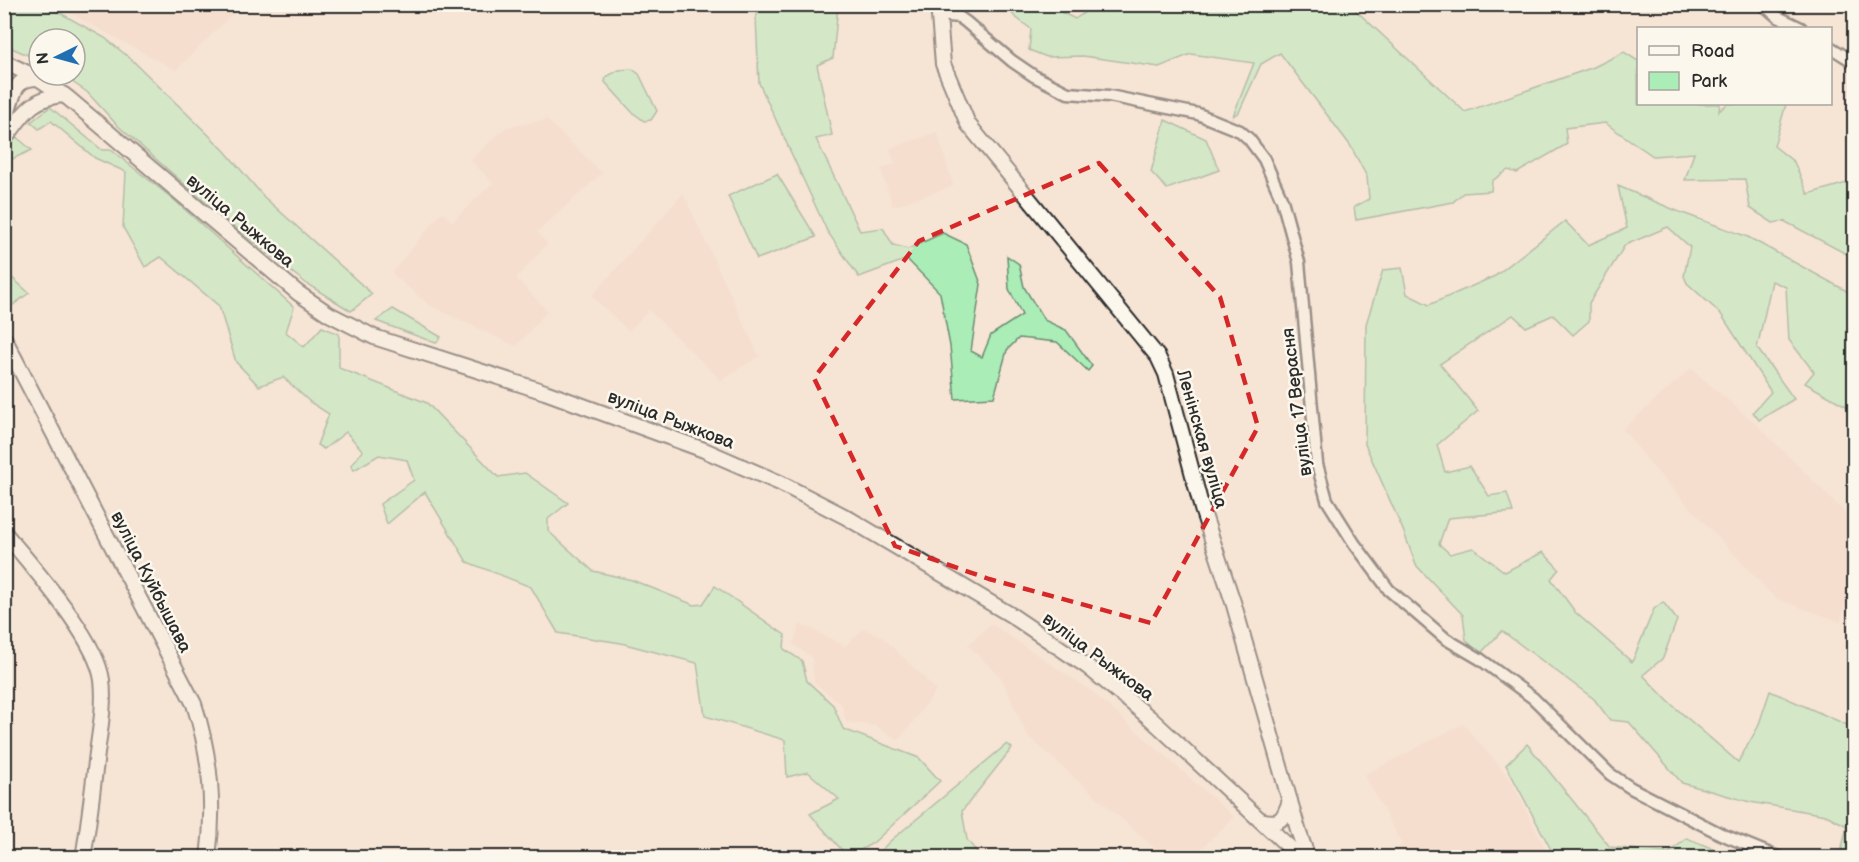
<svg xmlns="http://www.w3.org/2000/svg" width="1859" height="862" font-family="'Balsamiq Sans',sans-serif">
	<rect width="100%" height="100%" fill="#f6e4d5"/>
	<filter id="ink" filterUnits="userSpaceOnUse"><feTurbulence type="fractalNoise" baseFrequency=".0167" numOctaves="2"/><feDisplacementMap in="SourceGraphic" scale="12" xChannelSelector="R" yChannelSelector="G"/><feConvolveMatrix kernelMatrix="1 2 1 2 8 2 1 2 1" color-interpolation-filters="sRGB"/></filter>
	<g filter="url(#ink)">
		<g fill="#f3d7c5">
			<polygon points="55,5 241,5 176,70"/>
			<polygon points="547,120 602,173 537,232 547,244 516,278 547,311 516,346 429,305 392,273 442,212 452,222 493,183 471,160 505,128"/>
			<polygon points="937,132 953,186 893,206 881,169 896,164 890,149"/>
			<polygon points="683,194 759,356 721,380 649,310 629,331 592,296"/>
			<polygon points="1691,369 1757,425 1854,522 1854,565 1841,622 1775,598 1654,468 1623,429"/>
			<polygon points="800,624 845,646 864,629 881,636 936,690 899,740 874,725 846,722 842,705 814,682 812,657 793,644"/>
			<polygon points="991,624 1092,692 1234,817 1192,857 1165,857 1028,736 1001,677 968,645"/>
			<polygon points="1463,724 1511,780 1549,857 1390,857 1402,844 1365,775"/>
		</g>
		<g fill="#aaedb7" stroke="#6a8c71" stroke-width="1.5">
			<polygon points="5,4 46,5 105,38 131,59 224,150 264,197 372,294 351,311 307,284 222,217 117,125 87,92 62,75 75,75 75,39 39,39 39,60 5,45"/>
			<polygon points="762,4 838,5 833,58 817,65 832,135 816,139 860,231 883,228 893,245 908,249 943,233 966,244 981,284 971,351 982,357 991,335 1022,315 1009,289 1007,256 1019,264 1024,287 1044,320 1066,330 1092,366 1088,371 1057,342 1019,338 1007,350 994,397 955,399 950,346 940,293 907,259 859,277 827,231 759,83 756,17"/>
			<path d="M 1301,5 L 1300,10 C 1317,13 1332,4 1350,5 L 1465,112 L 1594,67 L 1624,52 L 1638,61 L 1638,104 L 1720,104 L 1719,111 L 1727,104 L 1786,104 L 1774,146 L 1794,162 L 1808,194 L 1850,182 L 1854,186 L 1854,258 L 1784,221 L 1773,223 L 1750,208 L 1745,179 L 1685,180 L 1694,153 L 1653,156 L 1605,123 L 1565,128 L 1567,144 L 1517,173 L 1508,170 L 1492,181 L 1491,191 L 1463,193 L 1453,202 L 1356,220 L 1354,207 L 1369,199 L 1367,177 L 1350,145 L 1280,53 L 1261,64 L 1239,112 L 1233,116 L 1254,63 L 1191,54 L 1159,67 L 1083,56 L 1047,57 L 1029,50 L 1031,29 L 1014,16 L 1007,5 L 1063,5 L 1061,12 L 1075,19 L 1096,5 Z"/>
			<polygon points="632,69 639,74 657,111 651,120 644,121 632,112 605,82 606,77 619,70"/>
			<polygon points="50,107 102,150 111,150 173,199 294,307 286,332 304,347 322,327 339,334 339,368 427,403 498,477 525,473 568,503 548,519 548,531 593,571 632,580 694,605 703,604 715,586 785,635 784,649 802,661 807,681 833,705 843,729 919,758 940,781 873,843 848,857 810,814 839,799 808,772 787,777 785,740 705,716 697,663 621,643 558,633 531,587 467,562 425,492 387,524 380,504 414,480 407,460 379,455 354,470 351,465 363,451 346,432 324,449 317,445 329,414 310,402 283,377 259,386 236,362 219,306 161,257 145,267 123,227 126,172 95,158 51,121 39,129 31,122"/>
			<polygon points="1165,120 1206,139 1219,170 1167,189 1151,172"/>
			<polygon points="15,136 32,150 12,159 5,167 5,149"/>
			<polygon points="777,174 816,237 757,259 728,196"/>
			<polygon points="1618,186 1677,211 1748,237 1854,295 1854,408 1853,410 1805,383 1814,372 1789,340 1786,287 1772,281 1757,348 1794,399 1759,420 1753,412 1771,392 1721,314 1687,283 1684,276 1690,247 1668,227 1625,245 1589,303 1589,321 1573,335 1553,315 1526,327 1513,315 1440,364 1478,411 1437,445 1445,472 1470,466 1489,496 1507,493 1513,512 1448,518 1439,544 1450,554 1473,548 1505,572 1543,552 1559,569 1551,579 1576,613 1632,662 1654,609 1663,602 1677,620 1663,658 1643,675 1670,703 1738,762 1758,727 1770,691 1854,728 1854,857 1840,857 1847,826 1826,815 1750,802 1682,783 1629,722 1610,720 1594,699 1502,631 1480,654 1466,640 1463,615 1416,565 1403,530 1365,444 1366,324 1383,270 1402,268 1407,294 1429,305 1495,276 1565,221 1588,245 1627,228"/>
			<polygon points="8,274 29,293 5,311 11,322 5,325 5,277"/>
			<polygon points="393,309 441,337 436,343 376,321"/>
			<polygon points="1007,744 1012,748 962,811 967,840 981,857 875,857 889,842"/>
			<polygon points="1527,744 1610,847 1669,853 1687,838 1733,857 1555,857 1506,765"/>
		</g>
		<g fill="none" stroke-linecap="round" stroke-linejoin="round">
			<defs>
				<g id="minor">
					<polyline points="1763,4 1778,17 1801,28"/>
					<polyline points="939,15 959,17 966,22 1012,61 1034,76 1068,93 1109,96 1198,114 1240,131 1249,139 1264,159 1282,200 1299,262 1317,464 1327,500 1354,543 1389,590 1446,639 1480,659 1533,698 1610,774 1631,788 1721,834 1780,858"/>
					<polyline points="1830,47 1854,62"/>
				</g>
				<g id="major">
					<polyline points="938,4 943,64 968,124 1158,357 1166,374 1202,509 1234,605 1299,833 1308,858"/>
					<polyline points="4,62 38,78 68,98 298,293 329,314 374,337 545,392 704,450 780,483 846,517 1011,615 1088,667 1150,718 1301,858"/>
					<polyline points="4,83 8,107"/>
					<path d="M 8,111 C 14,92 15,78 38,78"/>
					<path d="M 4,140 C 23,115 31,97 64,95"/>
					<path d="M 4,338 L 194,704 C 210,753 215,806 208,858"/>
					<path d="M 4,532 C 32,567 96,637 102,680 C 105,704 100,730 97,753 C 93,788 89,823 83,858"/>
					<path d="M 1260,820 C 1281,825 1283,820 1290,801"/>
				</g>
			</defs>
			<use href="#minor" stroke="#2b2b2b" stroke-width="15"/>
			<use href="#major" stroke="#2b2b2b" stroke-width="18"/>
			<use href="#minor" stroke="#fbf7ec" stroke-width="10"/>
			<use href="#major" stroke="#fbf7ec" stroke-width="14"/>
		</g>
	</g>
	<path d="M0 0H1859V862H0ZM 1099,163 L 1220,297 L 1258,427 L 1151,623 L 989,579 L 895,546 L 814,378 L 919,241 Z" fill="#f6e4d5" fill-opacity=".55" fill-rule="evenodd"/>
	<path fill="none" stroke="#d62828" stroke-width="4.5" stroke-dasharray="12 8" stroke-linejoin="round" d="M 1099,163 L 1220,297 L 1258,427 L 1151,623 L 989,579 L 895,546 L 814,378 L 919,241 Z"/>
	<g text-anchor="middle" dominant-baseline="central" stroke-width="5" stroke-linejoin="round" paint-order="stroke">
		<g font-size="18" fill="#2b2b2b" stroke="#fbf7ec">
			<text transform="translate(240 221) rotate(40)">вуліца Рыжкова</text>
			<text transform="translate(1297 402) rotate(-97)">вуліца 17 Верасня</text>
			<text transform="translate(671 420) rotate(21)">вуліца Рыжкова</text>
			<text transform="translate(1202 439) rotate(74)">Ленінская вуліца</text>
			<text transform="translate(151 582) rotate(63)">вуліца Куйбышава</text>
			<text transform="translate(1098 657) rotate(37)">вуліца Рыжкова</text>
		</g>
	</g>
	<rect width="1859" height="862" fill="none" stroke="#fbf7ec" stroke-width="24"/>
	<rect x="12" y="12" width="1835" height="838" fill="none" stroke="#2b2b2b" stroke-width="2" filter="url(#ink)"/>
	<rect x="1637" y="27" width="195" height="78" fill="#fbf7ec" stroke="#a8a59f" stroke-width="1.5"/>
	<rect x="1649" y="46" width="30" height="9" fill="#fbf7ec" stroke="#a8a59f" stroke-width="1.5"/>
	<text x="1691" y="57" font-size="18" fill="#2b2b2b">Road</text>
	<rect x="1649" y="72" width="30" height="18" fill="#aaedb7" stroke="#a8a59f" stroke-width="1.5"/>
	<text x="1691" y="87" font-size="18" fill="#2b2b2b">Park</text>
	<g transform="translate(57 57) rotate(265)"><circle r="28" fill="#fbf7ec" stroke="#a8a59f" stroke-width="1.5"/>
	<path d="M0-4.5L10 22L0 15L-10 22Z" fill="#1f6fb2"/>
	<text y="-9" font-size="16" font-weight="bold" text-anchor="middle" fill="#2b2b2b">N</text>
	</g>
</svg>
